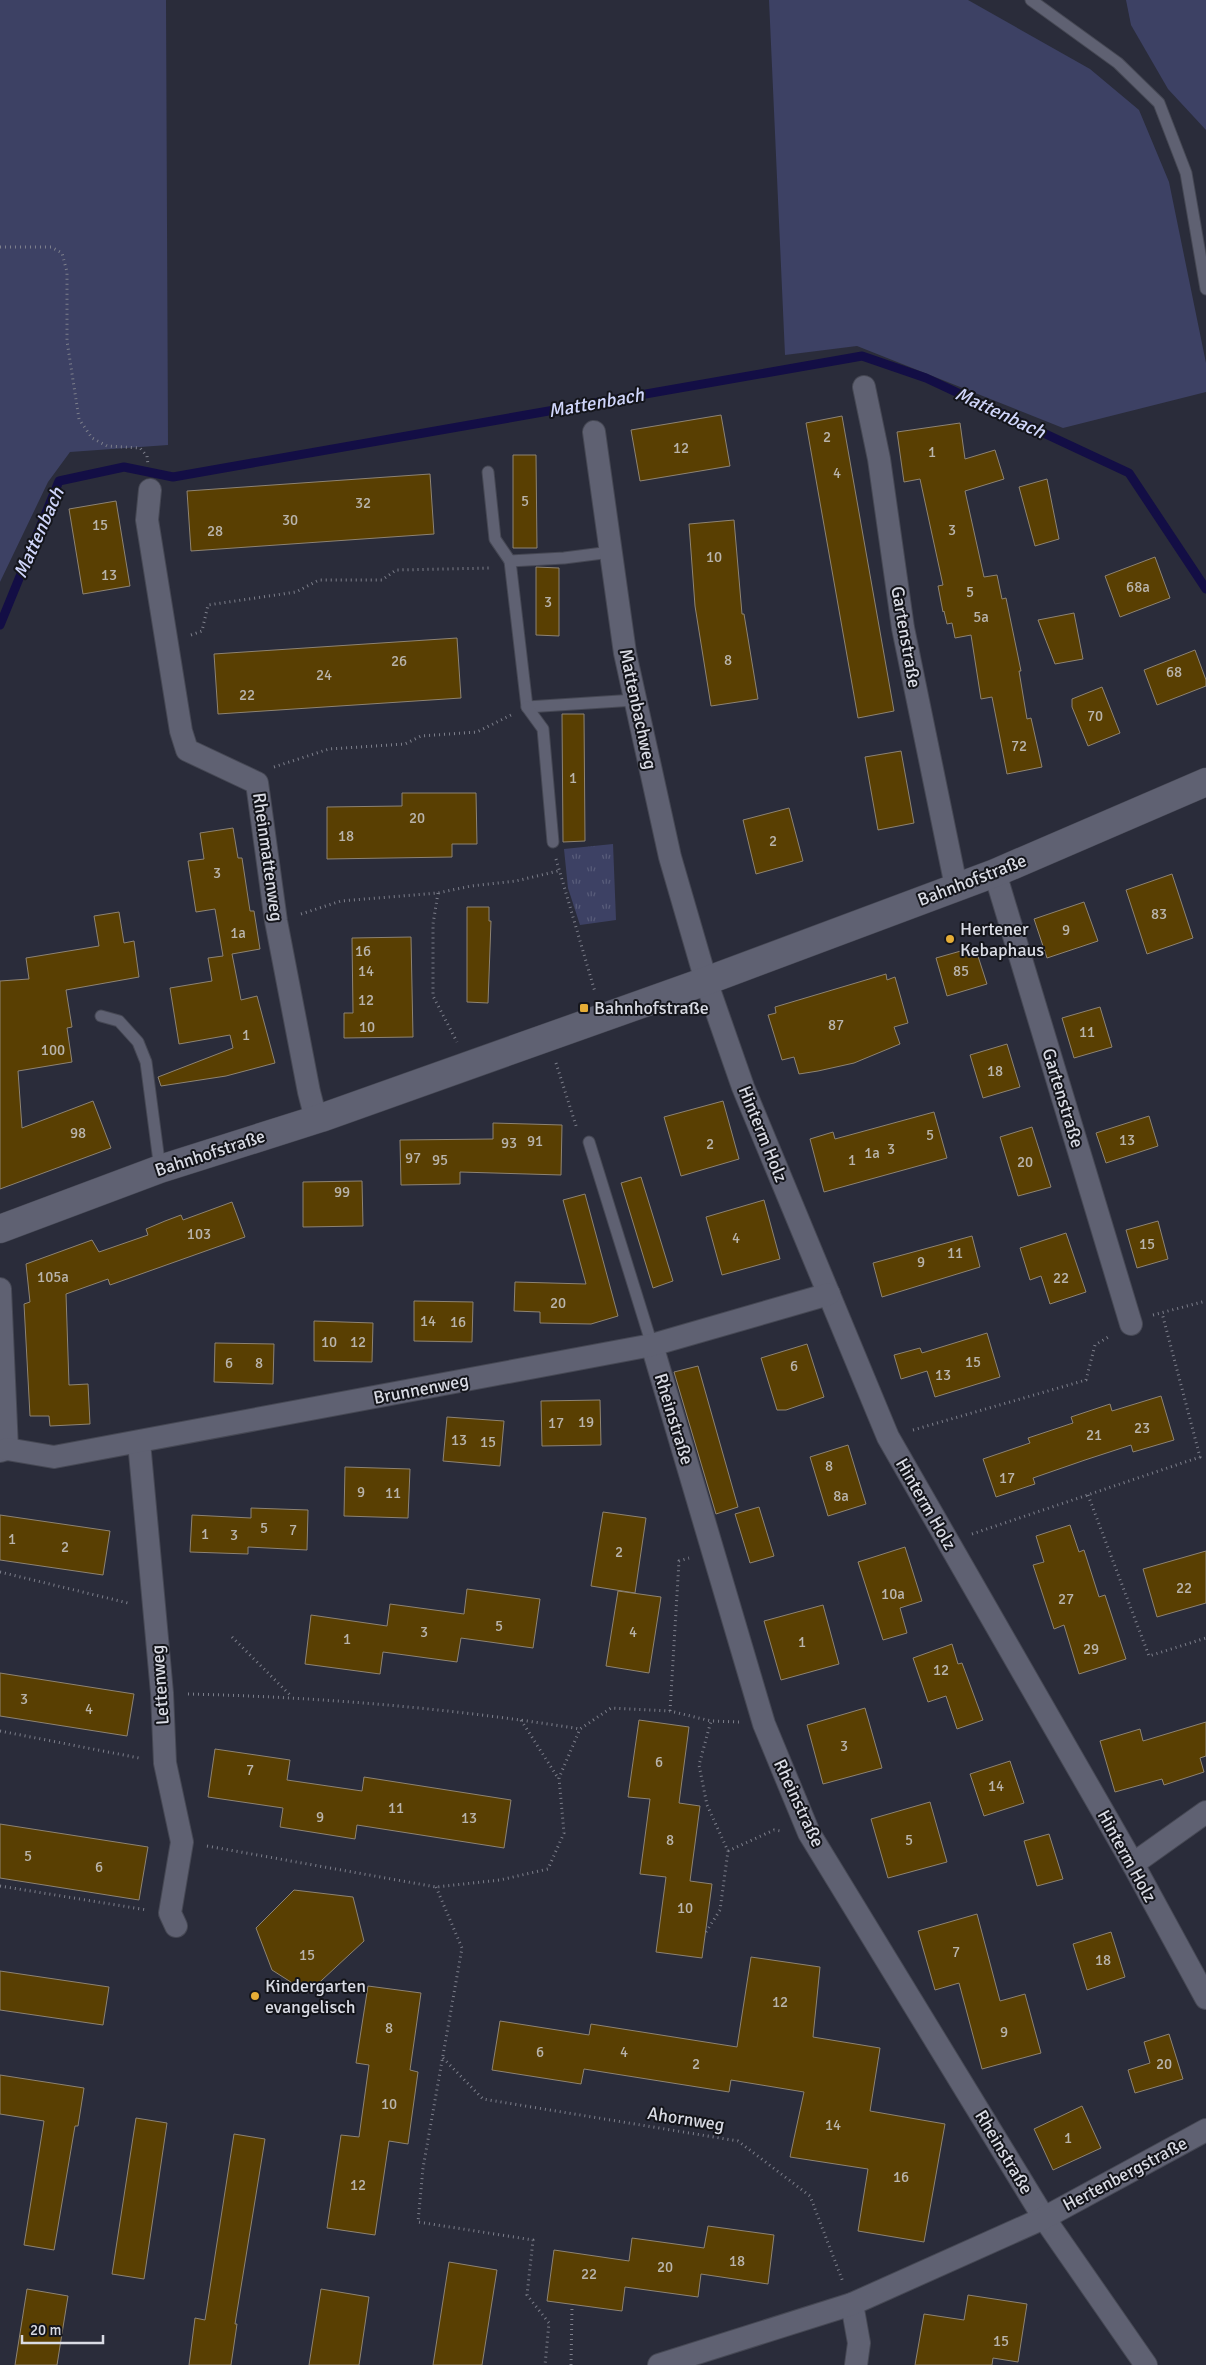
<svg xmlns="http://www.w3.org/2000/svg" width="1206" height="2365" font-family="Signika,sans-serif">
	<defs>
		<pattern id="park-tufts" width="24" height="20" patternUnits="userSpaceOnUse" patternTransform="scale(1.25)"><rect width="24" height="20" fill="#3d4164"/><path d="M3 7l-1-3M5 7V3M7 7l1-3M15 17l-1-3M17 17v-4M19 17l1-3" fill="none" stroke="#585c7a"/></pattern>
	</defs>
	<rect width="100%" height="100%" fill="#2a2c3a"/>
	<g fill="#3d4164">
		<polygon points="0,0 166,0 168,445 70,452 48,482 0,582"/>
		<polygon points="769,0 968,0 1090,69 1139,110 1169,182 1206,363 1206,392 1063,428 857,346 785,355"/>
		<polygon points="1126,0 1206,0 1206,130 1168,89 1131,25"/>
	</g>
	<polygon fill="url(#park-tufts)" points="613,844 616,920 580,925 568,888 564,849"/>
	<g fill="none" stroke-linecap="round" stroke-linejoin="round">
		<polyline stroke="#130e45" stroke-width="9" points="0,625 59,481 124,467 173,477 862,356 926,378 1129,473 1206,589"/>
	</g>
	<g fill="#593f02" stroke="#8d8373">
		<polygon points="721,415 730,466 640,481 631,430"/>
		<polygon points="842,416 894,711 858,718 806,423"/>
		<polygon points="960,423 965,459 995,450 1004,479 965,491 984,577 997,575 1002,599 1006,598 1021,671 1019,671 1027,719 1031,718 1042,767 1007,774 992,697 981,699 971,635 955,638 952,623 947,624 944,611 943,612 938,586 943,585 920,479 904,482 897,432"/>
		<polygon points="513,455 536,455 537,548 513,548"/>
		<polygon points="430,474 434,534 191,551 187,491"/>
		<polygon points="1047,479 1059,539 1035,546 1019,487"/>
		<polygon points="116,501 130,586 83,594 69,509"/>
		<polygon points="734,520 742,614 744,614 758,699 711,706 695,606 689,524"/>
		<polygon points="1155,557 1170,598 1120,617 1105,576"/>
		<polygon points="536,567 559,568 559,636 536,635"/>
		<polygon points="1074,613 1083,659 1055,664 1038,620"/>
		<polygon points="457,638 461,698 218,714 214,654"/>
		<polygon points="1195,650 1206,680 1206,686 1157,705 1144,670"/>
		<polygon points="1102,687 1120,733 1088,746 1072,707 1072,699"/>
		<polygon points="562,714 584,714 585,841 563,842"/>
		<polygon points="901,751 914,823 878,830 865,757"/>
		<polygon points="402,793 476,793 477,844 452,844 452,857 327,859 327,807 402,806"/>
		<polygon points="789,808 803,861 756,874 743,820"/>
		<polygon points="233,828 238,858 242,858 250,911 254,911 260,949 232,954 241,1000 257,996 275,1063 226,1076 161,1086 158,1077 233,1048 230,1035 179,1044 170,988 212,981 208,958 223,956 215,909 196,912 188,861 204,859 200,833"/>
		<polygon points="1172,874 1193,938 1147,954 1126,890"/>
		<polygon points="1084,902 1098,941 1047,958 1034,919"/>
		<polygon points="467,907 489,907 489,921 491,921 488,1003 467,1002"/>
		<polygon points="119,912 124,943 134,941 139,977 66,990 72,1027 67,1028 72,1062 18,1071 22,1128 93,1101 111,1148 0,1189 0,981 29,979 26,958 99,946 94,916"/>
		<polygon points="411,937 413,1037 344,1038 344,1013 353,1013 352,938"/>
		<polygon points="975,947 987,984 947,996 936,958"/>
		<polygon points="886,974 887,980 895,977 908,1023 894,1027 900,1044 854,1063 818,1071 799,1074 794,1057 782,1060 768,1015 776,1013 775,1007"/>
		<polygon points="1100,1007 1112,1047 1074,1058 1062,1018"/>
		<polygon points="1007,1044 1020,1087 983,1098 970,1055"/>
		<polygon points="723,1101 739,1159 681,1176 664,1117"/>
		<polygon points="934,1112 947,1158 824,1192 810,1139 833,1132 835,1139"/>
		<polygon points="1149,1116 1158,1146 1106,1163 1096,1133"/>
		<polygon points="493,1123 562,1125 561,1175 460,1172 460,1184 401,1185 400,1140 493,1139"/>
		<polygon points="1032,1127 1051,1187 1018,1196 1000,1137"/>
		<polygon points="641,1177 673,1281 653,1288 621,1183"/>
		<polygon points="362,1181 363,1226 303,1227 303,1182"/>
		<polygon points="585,1194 618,1316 591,1324 540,1323 540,1312 514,1311 515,1282 586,1284 563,1200"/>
		<polygon points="764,1200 780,1259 722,1275 706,1217"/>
		<polygon points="232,1202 245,1237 110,1285 108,1279 66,1294 69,1385 88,1384 90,1424 50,1426 49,1416 30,1416 24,1304 30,1302 26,1264 92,1240 99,1252 148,1235 146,1229 165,1221 181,1215 183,1220"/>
		<polygon points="1158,1221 1168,1259 1137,1268 1126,1230"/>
		<polygon points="1066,1233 1086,1292 1050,1304 1041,1276 1030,1280 1020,1248"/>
		<polygon points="972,1236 980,1267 882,1297 873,1263"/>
		<polygon points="414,1301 473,1302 472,1342 414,1341"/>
		<polygon points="314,1321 373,1323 372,1362 314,1361"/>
		<polygon points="987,1333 1000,1377 935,1397 927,1371 901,1379 894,1355 920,1348 922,1353"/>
		<polygon points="215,1343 274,1344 273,1384 214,1382"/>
		<polygon points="807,1344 824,1397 786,1410 777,1410 761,1358"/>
		<polygon points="698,1366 738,1507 716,1514 674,1372"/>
		<polygon points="1161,1396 1174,1440 1133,1452 1131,1445 1085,1460 1033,1478 1035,1484 996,1497 983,1459 1030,1443 1028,1438 1073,1423 1071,1417 1110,1404 1112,1411"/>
		<polygon points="600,1400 601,1445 542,1446 541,1401"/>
		<polygon points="447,1417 504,1421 500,1466 443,1461"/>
		<polygon points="848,1445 866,1504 828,1516 810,1457"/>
		<polygon points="345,1467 410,1469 408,1518 344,1516"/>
		<polygon points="759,1507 774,1556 750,1563 735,1514"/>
		<polygon points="251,1508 308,1510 307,1550 248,1547 248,1554 190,1552 192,1515 251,1518"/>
		<polygon points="603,1512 646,1518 635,1593 591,1586"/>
		<polygon points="0,1515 110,1531 103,1575 0,1560"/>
		<polygon points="1070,1525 1079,1552 1084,1550 1099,1597 1105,1595 1126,1659 1079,1674 1064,1625 1054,1629 1033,1565 1044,1562 1036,1536"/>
		<polygon points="905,1547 922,1601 900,1608 907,1633 883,1640 858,1562"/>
		<polygon points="1206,1551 1206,1603 1157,1617 1143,1569"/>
		<polygon points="467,1589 540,1599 533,1648 461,1638 457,1662 383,1652 380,1674 305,1664 311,1615 387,1626 390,1604 464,1614"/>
		<polygon points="618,1591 661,1597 649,1673 606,1666"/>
		<polygon points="823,1605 839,1664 781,1680 764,1621"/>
		<polygon points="952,1644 958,1664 962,1663 983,1720 957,1729 946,1696 928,1702 913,1658"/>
		<polygon points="0,1673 134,1694 127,1736 0,1716"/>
		<polygon points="865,1708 882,1768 823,1784 807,1725"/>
		<polygon points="639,1720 689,1727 679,1803 700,1806 690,1881 712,1884 702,1958 656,1952 666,1877 640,1874 650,1799 628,1797"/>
		<polygon points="1206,1722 1206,1756 1200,1758 1204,1772 1164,1785 1162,1779 1115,1792 1100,1741 1140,1729 1143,1741"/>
		<polygon points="215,1749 290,1760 287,1780 362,1791 364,1777 511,1800 504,1848 357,1825 355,1839 280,1827 283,1808 208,1797"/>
		<polygon points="1010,1761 1024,1803 984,1816 970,1774"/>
		<polygon points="930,1802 947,1862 888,1878 871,1819"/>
		<polygon points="0,1824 148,1847 139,1900 0,1878"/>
		<polygon points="1049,1834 1063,1879 1037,1886 1024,1841"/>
		<polygon points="294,1890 353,1897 364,1941 308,1993 272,1970 256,1928"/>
		<polygon points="977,1914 1000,2001 1025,1994 1041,2053 982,2069 959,1983 935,1990 918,1931"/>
		<polygon points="1111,1932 1125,1977 1087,1990 1073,1944"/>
		<polygon points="751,1957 820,1967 813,2037 880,2048 870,2111 945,2124 924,2242 858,2231 868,2169 790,2157 804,2092 731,2080 729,2092 584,2069 581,2084 492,2070 500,2021 589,2035 591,2024 737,2047"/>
		<polygon points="0,1971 109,1987 103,2025 0,2010"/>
		<polygon points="368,1986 421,1993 410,2070 418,2072 408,2144 389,2141 375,2235 327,2228 341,2135 359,2137 369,2065 356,2063"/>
		<polygon points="1169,2034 1183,2079 1135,2093 1128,2070 1150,2063 1144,2042"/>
		<polygon points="0,2075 84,2088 78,2126 75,2126 54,2250 24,2245 44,2121 0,2114"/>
		<polygon points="1082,2106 1101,2148 1053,2170 1034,2129"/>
		<polygon points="136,2118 167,2123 144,2279 112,2274"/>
		<polygon points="234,2134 265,2139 235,2324 237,2324 231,2365 189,2365 195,2318 205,2320"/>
		<polygon points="708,2226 774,2235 768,2284 701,2274 698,2297 625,2287 622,2311 547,2301 554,2250 629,2261 632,2238 704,2248"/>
		<polygon points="449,2262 497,2270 482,2365 433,2365"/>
		<polygon points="27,2289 68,2296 57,2365 15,2365"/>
		<polygon points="321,2289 369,2297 359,2365 309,2365"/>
		<polygon points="968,2295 1027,2304 1018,2362 993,2358 992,2365 915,2365 924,2314 964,2320"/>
	</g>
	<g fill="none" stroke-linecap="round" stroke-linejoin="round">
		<defs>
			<g id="lane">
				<polyline points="1031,0 1118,63 1159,103 1186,173 1206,289"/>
				<polyline points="488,472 495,539 510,561"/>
				<polyline points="611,552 564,558 510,561 527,707 635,700"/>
				<polyline points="527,707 543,729 553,842"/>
				<polyline points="101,1016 119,1021 138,1042 146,1062 160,1169"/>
				<polyline points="589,1142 652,1345"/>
			</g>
			<g id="street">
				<polyline points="864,387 879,459 903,628 956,886"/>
				<polyline points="594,432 625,653 670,857 706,981 743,1087 888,1437 1133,1864 1206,1998"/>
				<polyline points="150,490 147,520 181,731 187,750 257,783 276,921 309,1092 316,1119"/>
				<polyline points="995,873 1131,1324"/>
				<polyline points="0,1289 7,1449 0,1451"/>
				<polyline points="652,1345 764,1724 809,1833 1044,2218 1146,2365"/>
				<polyline points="139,1442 162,1693 165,1763 182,1842 170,1913 176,1926"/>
				<polyline points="7,1449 54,1457 652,1345 829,1294"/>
				<polyline points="1133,1864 1206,1812"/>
				<polyline points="852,2304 859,2343 856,2365"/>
				<polyline points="659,2365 852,2304 1044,2218 1206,2130"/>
			</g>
			<polyline id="secondary" points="0,1229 160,1169 321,1118 706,981 995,873 1206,782"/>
		</defs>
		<use href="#lane" stroke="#464854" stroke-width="13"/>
		<use href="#street" stroke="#464854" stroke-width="24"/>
		<use href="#secondary" stroke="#464854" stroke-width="29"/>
		<g stroke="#7d7f8b" stroke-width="3" stroke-dasharray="1 4" stroke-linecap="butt">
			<polyline points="0,247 51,247 62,253 67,272 67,341 79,419 92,438 107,446 140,448 147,456 148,465"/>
			<polyline points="191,635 202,631 208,605 296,592 319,580 382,580 396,570 492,568"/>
			<polyline points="274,767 329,749 405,744 421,736 477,732 511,715"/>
			<polyline points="556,859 595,992"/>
			<polyline points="438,893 433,924 433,996 457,1042"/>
			<polyline points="301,914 341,901 438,893 471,886 516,881 558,871"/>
			<polyline points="556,1063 577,1129"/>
			<polyline points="1153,1315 1206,1301"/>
			<polyline points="913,1430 1086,1380 1095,1345 1110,1336"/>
			<polyline points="1088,1495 1149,1656 1206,1638"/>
			<polyline points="972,1534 1200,1457 1162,1313"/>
			<polyline points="0,1572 128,1603"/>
			<polyline points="232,1637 291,1696"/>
			<path d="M 188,1694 C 319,1697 450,1708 580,1729"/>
			<polyline points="670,1711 679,1561 689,1558"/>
			<polyline points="521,1720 558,1778"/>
			<polyline points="0,1731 139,1758"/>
			<polyline points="207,1846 436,1887 500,1880 548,1869 564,1833 559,1778 580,1729 611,1708 670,1711 711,1721 739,1722"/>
			<polyline points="728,1851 774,1830 781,1831"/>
			<polyline points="0,1886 147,1910"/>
			<polyline points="436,1887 462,1948 423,2168 418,2222 533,2240 527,2295 549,2323 545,2365"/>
			<polyline points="706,1932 720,1910 728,1851 707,1805 699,1765 711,1721"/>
			<polyline points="443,2058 483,2099 738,2141 810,2196 843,2282"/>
			<polyline points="571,2365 572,2306"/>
		</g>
		<use href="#lane" stroke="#5f6172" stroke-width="11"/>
		<use href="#street" stroke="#5f6172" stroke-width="22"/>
		<use href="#secondary" stroke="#5f6172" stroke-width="28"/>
	</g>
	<g fill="#e6ad36" stroke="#14151b" stroke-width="2">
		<circle cx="950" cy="939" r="5"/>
		<rect x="579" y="1003" width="10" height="10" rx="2.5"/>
		<circle cx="255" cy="1996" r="5"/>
	</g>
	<g text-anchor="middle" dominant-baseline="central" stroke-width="4" stroke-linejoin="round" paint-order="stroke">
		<g font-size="15" fill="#b9b4ac">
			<text x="827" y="437">2</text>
			<text x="681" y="448">12</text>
			<text x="932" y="452">1</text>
			<text x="837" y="473">4</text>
			<text x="525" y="501">5</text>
			<text x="363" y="503">32</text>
			<text x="290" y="520">30</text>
			<text x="100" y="525">15</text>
			<text x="952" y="530">3</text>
			<text x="215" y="531">28</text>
			<text x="714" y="557">10</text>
			<text x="109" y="575">13</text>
			<text x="1138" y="587">68a</text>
			<text x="970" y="592">5</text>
			<text x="548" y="602">3</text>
			<text x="981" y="617">5a</text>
			<text x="728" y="660">8</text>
			<text x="399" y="661">26</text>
			<text x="1174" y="672">68</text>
			<text x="324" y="675">24</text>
			<text x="247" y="695">22</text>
			<text x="1095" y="716">70</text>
			<text x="1019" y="746">72</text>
			<text x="573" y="778">1</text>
			<text x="417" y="818">20</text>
			<text x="346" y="836">18</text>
			<text x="773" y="841">2</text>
			<text x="217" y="873">3</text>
			<text x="1159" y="914">83</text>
			<text x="1066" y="930">9</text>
			<text x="238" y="933">1a</text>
			<text x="363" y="951">16</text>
			<text x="366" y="971">14</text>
			<text x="961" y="971">85</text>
			<text x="366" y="1000">12</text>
			<text x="836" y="1025">87</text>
			<text x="367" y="1027">10</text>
			<text x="1087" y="1032">11</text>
			<text x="246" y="1035">1</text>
			<text x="53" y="1050">100</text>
			<text x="995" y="1071">18</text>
			<text x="78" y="1133">98</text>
			<text x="930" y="1135">5</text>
			<text x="1127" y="1140">13</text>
			<text x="535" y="1141">91</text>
			<text x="509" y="1143">93</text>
			<text x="710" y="1144">2</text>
			<text x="891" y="1149">3</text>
			<text x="872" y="1153">1a</text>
			<text x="413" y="1158">97</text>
			<text x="440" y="1160">95</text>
			<text x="852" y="1160">1</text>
			<text x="1025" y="1162">20</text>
			<text x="342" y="1192">99</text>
			<text x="199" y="1234">103</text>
			<text x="736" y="1238">4</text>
			<text x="1147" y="1244">15</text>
			<text x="955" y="1253">11</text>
			<text x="921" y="1262">9</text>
			<text x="53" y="1277">105a</text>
			<text x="1061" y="1278">22</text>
			<text x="558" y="1303">20</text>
			<text x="428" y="1321">14</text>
			<text x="458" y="1322">16</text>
			<text x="329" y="1342">10</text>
			<text x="358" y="1342">12</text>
			<text x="973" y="1362">15</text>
			<text x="229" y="1363">6</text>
			<text x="259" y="1363">8</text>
			<text x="794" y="1366">6</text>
			<text x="943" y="1375">13</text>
			<text x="586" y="1422">19</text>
			<text x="556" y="1423">17</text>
			<text x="1142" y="1428">23</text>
			<text x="1094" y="1435">21</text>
			<text x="459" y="1440">13</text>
			<text x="488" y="1442">15</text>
			<text x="829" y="1466">8</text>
			<text x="1007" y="1478">17</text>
			<text x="361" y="1492">9</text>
			<text x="393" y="1493">11</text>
			<text x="841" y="1496">8a</text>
			<text x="264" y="1528">5</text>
			<text x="293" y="1530">7</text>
			<text x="205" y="1534">1</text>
			<text x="234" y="1535">3</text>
			<text x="12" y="1539">1</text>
			<text x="65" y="1547">2</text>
			<text x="619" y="1552">2</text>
			<text x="1184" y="1588">22</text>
			<text x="893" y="1594">10a</text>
			<text x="1066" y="1599">27</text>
			<text x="499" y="1626">5</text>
			<text x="424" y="1632">3</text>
			<text x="633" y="1632">4</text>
			<text x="347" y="1639">1</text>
			<text x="802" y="1642">1</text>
			<text x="1091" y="1649">29</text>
			<text x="941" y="1670">12</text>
			<text x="24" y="1699">3</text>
			<text x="89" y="1709">4</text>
			<text x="844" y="1746">3</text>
			<text x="659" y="1762">6</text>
			<text x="250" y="1770">7</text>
			<text x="996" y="1786">14</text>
			<text x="396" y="1808">11</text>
			<text x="320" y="1817">9</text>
			<text x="469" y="1818">13</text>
			<text x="670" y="1840">8</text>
			<text x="909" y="1840">5</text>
			<text x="28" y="1856">5</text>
			<text x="99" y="1867">6</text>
			<text x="685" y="1908">10</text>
			<text x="956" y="1952">7</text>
			<text x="307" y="1955">15</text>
			<text x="1103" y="1960">18</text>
			<text x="780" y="2002">12</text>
			<text x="389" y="2028">8</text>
			<text x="1004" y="2032">9</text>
			<text x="540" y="2052">6</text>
			<text x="624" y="2052">4</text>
			<text x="696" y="2064">2</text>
			<text x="1164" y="2064">20</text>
			<text x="389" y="2104">10</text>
			<text x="833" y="2125">14</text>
			<text x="1068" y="2138">1</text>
			<text x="901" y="2177">16</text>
			<text x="358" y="2185">12</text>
			<text x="737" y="2261">18</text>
			<text x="665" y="2267">20</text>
			<text x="589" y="2274">22</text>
			<text x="1001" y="2341">15</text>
		</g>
		<g font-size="18" fill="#d9dbe4" stroke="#14151b">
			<text transform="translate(906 637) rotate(80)">Gartenstraße</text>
			<text transform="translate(638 709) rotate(78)">Mattenbachweg</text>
			<text transform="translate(268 857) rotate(82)">Rheinmattenweg</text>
			<text transform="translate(972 880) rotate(-21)">Bahnhofstraße</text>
			<text transform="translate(1063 1098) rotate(73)">Gartenstraße</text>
			<text transform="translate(763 1134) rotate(68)">Hinterm Holz</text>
			<text transform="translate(210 1153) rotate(-18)">Bahnhofstraße</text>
			<text transform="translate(421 1389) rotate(-11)">Brunnenweg</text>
			<text transform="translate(674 1419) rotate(73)">Rheinstraße</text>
			<text transform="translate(926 1504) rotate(60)">Hinterm Holz</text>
			<text transform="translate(160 1685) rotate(-94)">Lettenweg</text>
			<text transform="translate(799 1803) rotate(65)">Rheinstraße</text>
			<text transform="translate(1127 1856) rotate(61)">Hinterm Holz</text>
			<text transform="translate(686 2119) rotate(9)">Ahornweg</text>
			<text transform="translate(1004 2152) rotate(59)">Rheinstraße</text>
			<text transform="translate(1125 2174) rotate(-28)">Hertenbergstraße</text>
		</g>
		<g font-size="18" fill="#d9dbe4" stroke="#14151b" text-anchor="start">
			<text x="960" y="929">Hertener<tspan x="960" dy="21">Kebaphaus</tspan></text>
			<text x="594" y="1008">Bahnhofstraße</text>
			<text x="265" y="1986">Kindergarten<tspan x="265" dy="21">evangelisch</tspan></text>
		</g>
		<g font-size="19" font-style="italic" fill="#d0d6fb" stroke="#14151b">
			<text transform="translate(596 403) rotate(-10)">Mattenbach</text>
			<text transform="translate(1000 413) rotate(25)">Mattenbach</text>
			<text transform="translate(39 533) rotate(-66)">Mattenbach</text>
		</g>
	</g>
	<path d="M22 2335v8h81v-8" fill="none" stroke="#d9dbe4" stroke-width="2.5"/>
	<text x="30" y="2335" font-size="15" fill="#d9dbe4" stroke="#14151b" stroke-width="4" paint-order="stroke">20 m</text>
</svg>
